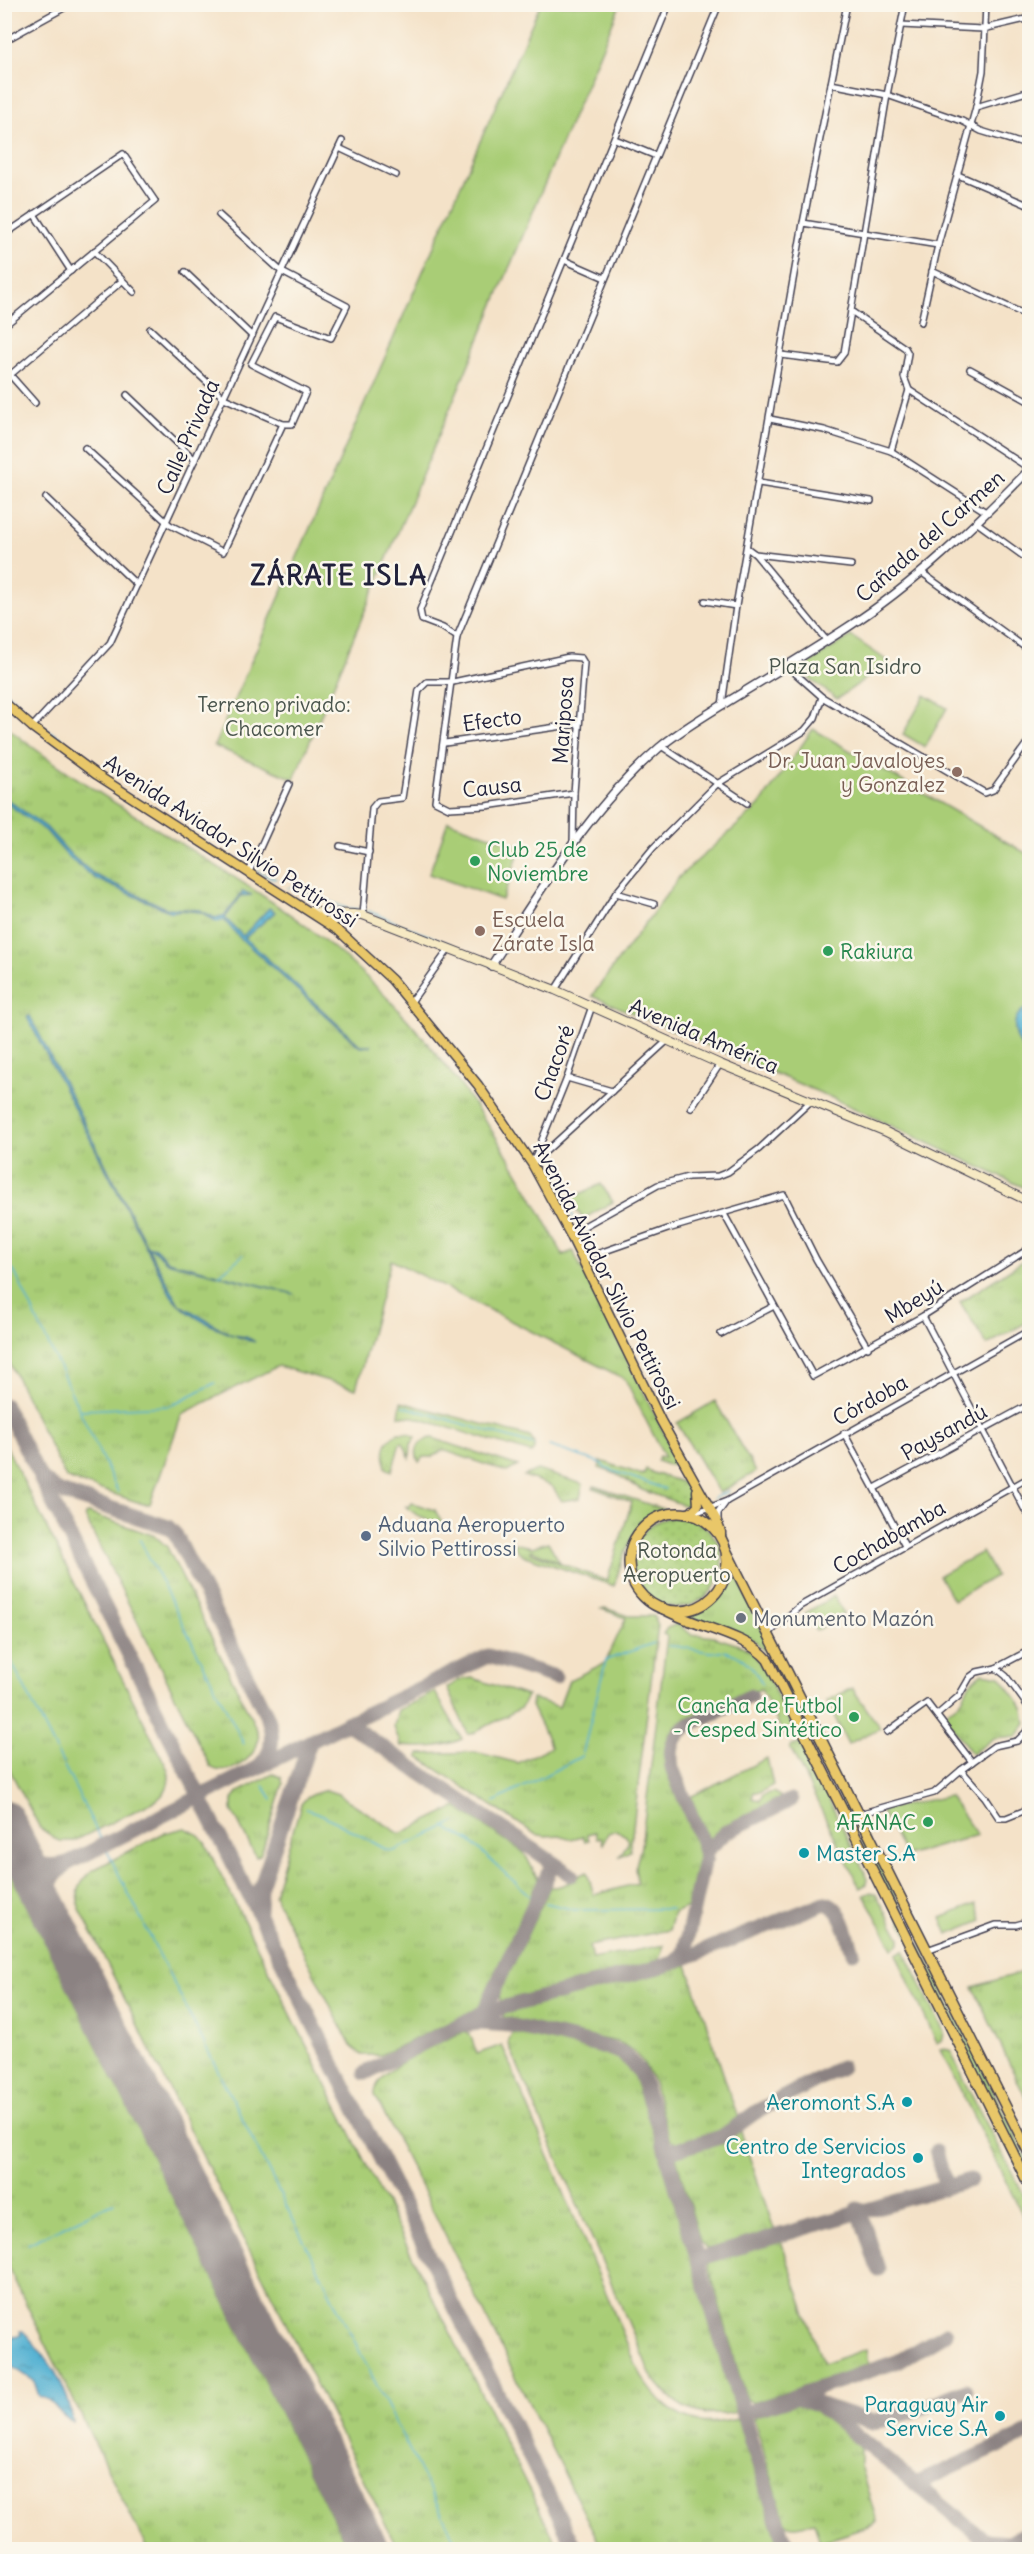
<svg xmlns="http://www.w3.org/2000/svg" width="1034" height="2554" font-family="Delius,sans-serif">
	<defs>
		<pattern id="grass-tufts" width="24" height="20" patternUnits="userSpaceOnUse" patternTransform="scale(1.5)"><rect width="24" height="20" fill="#a9cd76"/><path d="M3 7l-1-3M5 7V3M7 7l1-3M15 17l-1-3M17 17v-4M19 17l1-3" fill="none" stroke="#91b067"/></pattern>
		<pattern id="garden-dots" width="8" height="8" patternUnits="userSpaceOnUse" patternTransform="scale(1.5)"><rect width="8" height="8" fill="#a9cd76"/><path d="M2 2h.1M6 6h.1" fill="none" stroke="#91b067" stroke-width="1.8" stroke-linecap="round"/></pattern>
		<pattern id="water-ripples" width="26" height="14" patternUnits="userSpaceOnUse" patternTransform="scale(1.5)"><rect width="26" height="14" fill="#53b1d2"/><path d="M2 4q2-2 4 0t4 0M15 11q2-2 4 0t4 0" fill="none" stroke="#4490ac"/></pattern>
	</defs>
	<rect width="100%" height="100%" fill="#fbf7ec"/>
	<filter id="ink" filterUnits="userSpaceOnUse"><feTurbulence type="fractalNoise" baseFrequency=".0167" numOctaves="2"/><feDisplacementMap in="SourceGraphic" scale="12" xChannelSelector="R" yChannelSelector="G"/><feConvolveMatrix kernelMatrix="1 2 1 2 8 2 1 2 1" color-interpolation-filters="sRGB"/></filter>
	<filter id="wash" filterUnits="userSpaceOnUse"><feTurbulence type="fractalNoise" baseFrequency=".008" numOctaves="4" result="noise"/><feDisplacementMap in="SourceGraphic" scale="24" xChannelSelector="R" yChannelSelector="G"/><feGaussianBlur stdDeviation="1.35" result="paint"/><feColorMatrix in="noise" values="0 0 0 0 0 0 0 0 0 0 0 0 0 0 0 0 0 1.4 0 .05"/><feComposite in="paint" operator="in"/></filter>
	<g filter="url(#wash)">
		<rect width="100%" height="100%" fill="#f4e2c8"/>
		<g fill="url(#grass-tufts)" stroke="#667858" stroke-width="1.5">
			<path d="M 5,726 C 99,801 209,855 306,926 C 419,1010 501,1132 563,1255 L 573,1251 L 679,1463 L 668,1465 L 657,1461 L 659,1456 L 665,1458 L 625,1379 L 391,1260 L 356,1389 L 278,1366 L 182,1414 L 150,1504 L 143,1504 L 66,1478 L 5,1354 Z"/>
			<polygon points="1029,1257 1029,1321 987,1345 960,1302"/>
			<polygon points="715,1401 756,1472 719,1493 677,1423"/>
			<path d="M 401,1402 L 530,1437 C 534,1442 537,1448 531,1453 L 414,1417 L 399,1416 Z"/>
			<path d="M 398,1433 L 407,1433 L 416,1437 L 411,1444 L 410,1458 L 403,1443 L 400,1443 L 392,1471 L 386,1468 C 383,1452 383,1440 398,1433 Z"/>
			<path d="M 432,1438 L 518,1466 L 507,1472 L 443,1450 L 432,1457 L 423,1457 L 419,1462 C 413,1450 418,1440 432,1438 Z"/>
			<path d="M 4,1442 L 168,1770 C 171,1783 167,1792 157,1800 L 74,1841 L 59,1841 L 40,1828 L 5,1761 Z"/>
			<polygon points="537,1470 583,1484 580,1498 562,1501 552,1486 524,1476"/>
			<path d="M 594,1486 L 666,1510 C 629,1525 625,1552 614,1586 L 525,1556 L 517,1550 L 513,1543 L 532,1547 L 548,1542 L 560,1562 L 531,1550 L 530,1552 L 607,1581 L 632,1502 L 593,1488 Z"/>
			<polygon points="412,1503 435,1510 443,1525 417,1515 405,1506 409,1507"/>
			<path d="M 88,1513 L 155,1536 L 167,1547 L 258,1732 C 263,1756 225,1781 210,1766 L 86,1519 L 85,1515 Z"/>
			<path d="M 730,1563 L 1029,2163 L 1029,2179 L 770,1657 L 754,1640 L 682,1615 C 709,1610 728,1591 730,1563 Z"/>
			<polygon points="605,1608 629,1616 654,1616 658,1625 630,1851 620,1856 629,1841 626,1836 616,1830 608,1833 603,1844 601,1837 597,1838 595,1832 587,1834 589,1840 585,1841 583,1836 571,1839 560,1835 545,1836 535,1834 418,1757 419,1754 475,1752 518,1763 551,1747 531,1706 532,1698 559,1707 569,1680 605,1663 626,1618 602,1609"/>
			<path d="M 677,1624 L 691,1634 L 714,1637 L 742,1646 L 753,1653 L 767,1675 L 796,1734 L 786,1739 L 761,1689 L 737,1697 L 675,1727 C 651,1768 690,1811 699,1851 C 702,1863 691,1893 689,1906 L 674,1913 L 669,1930 L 589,1946 L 592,1959 L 664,1945 L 657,1964 L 501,2003 L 499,1995 L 550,1887 C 568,1888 572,1877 587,1872 L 594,1895 L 638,1883 L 635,1869 L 641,1846 L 667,1636 L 663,1634 L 667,1628 Z"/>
			<polygon points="983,1673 1000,1676 1024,1709 1026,1724 1017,1736 994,1738 972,1754 944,1715 962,1700 970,1683"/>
			<polygon points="472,1678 527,1696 521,1708 472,1734 468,1734 447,1688 459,1680"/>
			<path d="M 435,1692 L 462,1739 C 442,1748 423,1748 401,1746 L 394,1727 L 398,1710 Z"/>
			<polygon points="798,1744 802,1745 868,1879 867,1884 860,1888 790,1747"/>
			<polygon points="767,1758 773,1785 761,1792 754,1792 752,1798 760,1801 763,1795 773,1792 780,1796 778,1801 727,1827 709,1840 691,1800 692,1796"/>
			<polygon points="273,1774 281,1777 283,1784 263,1848 260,1855 256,1857 232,1810 232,1801 238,1792"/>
			<path d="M 326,1790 L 338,1794 L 400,1834 L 456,1807 L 523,1852 C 531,1862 532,1873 541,1882 L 486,2006 L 476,2013 L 457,2019 L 381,2055 L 362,2055 L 351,2046 L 274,1895 L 301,1804 L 308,1796 Z"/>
			<path d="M 185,1828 L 199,1835 L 204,1841 L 559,2549 L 398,2549 L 79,1907 C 75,1892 81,1880 93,1870 L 164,1833 Z"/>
			<polygon points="4,1862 5,1862 348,2549 147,2549 5,2261"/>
			<polygon points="871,1892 876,1894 900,1938 900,1943 893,1948 864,1895"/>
			<polygon points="904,1950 944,2032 943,2039 937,2043 896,1954"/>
			<path d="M 686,1962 L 738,2118 C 722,2130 688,2154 669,2139 C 657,2104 656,2057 617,2042 L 506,2019 L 502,2015 L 508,2009 Z"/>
			<polygon points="1029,1970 1029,2105 973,1987"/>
			<path d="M 519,2030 L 614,2054 C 630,2062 637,2075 643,2092 L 737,2412 C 695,2420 673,2407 650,2373 L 508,2043 L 511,2035 Z"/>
			<path d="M 465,2031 L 470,2034 L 477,2054 L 502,2045 L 636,2365 C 648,2390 670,2418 700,2422 C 713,2424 726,2421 738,2419 L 743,2424 L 780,2549 L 602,2549 L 375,2095 C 372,2069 444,2041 465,2031 Z"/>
			<polygon points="945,2048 951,2051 963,2079 1029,2205 1029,2223 1027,2224 940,2049"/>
			<polygon points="740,2129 775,2232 714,2249 706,2248 700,2241 676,2157 680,2151 712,2143"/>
			<polygon points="780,2238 823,2364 866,2349 868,2368 752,2403 746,2399 708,2264 715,2257"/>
			<path d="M 794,2401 L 820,2408 L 860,2444 L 860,2465 L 877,2522 L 874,2525 L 820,2542 L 814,2522 C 803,2524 794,2530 785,2522 L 754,2419 L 759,2411 Z"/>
		</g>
		<g fill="#a9cd76" stroke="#667858" stroke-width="1.5">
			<polygon points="540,5 620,5 294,779 214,746"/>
			<polygon points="851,636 889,662 837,699 798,670"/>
			<polygon points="925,695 947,708 925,747 903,734"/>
			<polygon points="813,729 1029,855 1029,1190 830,1097 592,996 680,876 759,806"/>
			<polygon points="448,821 521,847 502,900 429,874"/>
			<polygon points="601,1184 613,1202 583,1219 569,1199"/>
			<polygon points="982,1552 996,1576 953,1600 939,1575"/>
			<polygon points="834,1596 844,1614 816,1631 805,1613"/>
			<polygon points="852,1688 880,1728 848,1744 827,1701"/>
			<polygon points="949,1796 977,1835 906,1856 881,1810"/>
			<polygon points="976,1904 982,1920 948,1934 941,1918"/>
		</g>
		<g fill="url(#garden-dots)" stroke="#667858" stroke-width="1.5">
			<polygon points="601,1461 643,1475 646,1469 653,1473 685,1483 693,1495 693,1501 686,1506 642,1490 616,1474 599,1468"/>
			<circle cx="677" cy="1562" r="45"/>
		</g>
		<g fill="url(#water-ripples)" stroke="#3a6a86" stroke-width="1.5">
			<polygon points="5,798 46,827 72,856 95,875 166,908 200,910 215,918 225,915 243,892 252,895 241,896 225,918 243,936 269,908 275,912 245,938 360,1045 371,1045 371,1046 360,1047 238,936 224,920 217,922 201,912 180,910 171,912 96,879 69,858 46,831 5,802"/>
			<path d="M 1028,1008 L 1030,1010 L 1029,1055 C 1015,1045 1006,1015 1028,1008 Z"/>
			<path d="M 30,1016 L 147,1246 L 155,1248 L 168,1261 L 294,1294 L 167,1262 L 154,1250 L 148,1248 L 179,1304 L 232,1335 L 247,1337 L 255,1342 C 229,1335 187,1318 171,1295 L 27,1017 Z"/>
			<path d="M 20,2331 L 23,2331 C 48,2358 68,2385 73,2422 C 58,2417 56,2400 39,2396 L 34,2381 L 10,2365 L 7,2356 L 9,2347 L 7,2342 L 13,2336 L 21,2335 Z"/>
		</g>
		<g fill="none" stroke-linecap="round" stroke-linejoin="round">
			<g stroke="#53b1d2" stroke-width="1.5">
				<polyline points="4,690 35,720"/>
				<polyline points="42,727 61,738 104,774"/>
				<polyline points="256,871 276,879"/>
				<polyline points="288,888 293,887 345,908 358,909"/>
				<polyline points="368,911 451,945"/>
				<polyline points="552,1180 577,1223"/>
				<polyline points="4,1256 16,1275 118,1492"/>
				<polyline points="219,1275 243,1255"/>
				<polyline points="403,1406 534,1445"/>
				<polyline points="80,1410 170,1406 215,1383"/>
				<polyline points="549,1446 601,1463 605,1468 665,1489"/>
				<polyline points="714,1498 729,1491"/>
				<polyline points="140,1540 244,1744"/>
				<polyline points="4,1565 7,1564"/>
				<path d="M 668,1646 C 682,1646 695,1650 709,1652 C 714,1653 718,1650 723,1651 C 741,1654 755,1667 762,1684"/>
				<polyline points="4,1647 460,2550"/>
				<polyline points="263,1785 272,1799"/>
				<polyline points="494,1802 582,1756 606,1660 654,1643"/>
				<polyline points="306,1809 323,1815 387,1850 394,1851 455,1822"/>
				<polyline points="445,1827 470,1841 529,1895"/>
				<polyline points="546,1903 575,1910 671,1909"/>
				<polyline points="28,2244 114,2202"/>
			</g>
			<g stroke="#8b8282" stroke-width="15">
				<polyline points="4,1405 576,2550"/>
				<path d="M 43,1480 L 57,1491 L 168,1527 L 175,1534 L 267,1716 C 274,1734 274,1751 260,1765"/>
				<polyline points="347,1723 488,1656 555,1677"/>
				<path d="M 19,1848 C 33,1865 47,1869 68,1863 C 54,1874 44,1887 48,1906"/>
				<polyline points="706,1851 726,1832 791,1800"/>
				<polyline points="68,1863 347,1723 571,1875"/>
				<polyline points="259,1911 260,1889 310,1742"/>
				<path d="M 674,1962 L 684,1953 L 703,1864 L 706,1858 L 703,1844 L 672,1768 C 666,1733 685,1726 712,1714 C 725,1708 738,1702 751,1696"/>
				<path d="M 472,2021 L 501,2008 L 667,1965 L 825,1903 C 842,1905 848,1938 853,1952"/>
				<polyline points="461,2025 480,2023 509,2025 598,2045 622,2053 639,2071 661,2135 752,2445 784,2538 790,2550"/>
				<polyline points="365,2073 484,2012 553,1863"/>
				<polyline points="936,2151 945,2184 943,2189"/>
				<polyline points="667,2158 673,2150 721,2137 756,2112 841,2067"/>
				<polyline points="857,2209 863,2211 861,2217 878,2269"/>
				<polyline points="705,2257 970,2180"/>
				<polyline points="792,2397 899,2361 946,2333"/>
				<polyline points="821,2407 986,2541 1008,2543 1021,2536"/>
				<polyline points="753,2410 796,2397 873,2422 912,2412 966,2390"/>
				<polyline points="916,2484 1030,2432"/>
			</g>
			<polyline stroke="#8b8282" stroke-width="39" points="4,1819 370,2550"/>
		</g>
	</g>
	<g filter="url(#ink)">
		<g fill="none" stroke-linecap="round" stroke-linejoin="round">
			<defs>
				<g id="minor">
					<polyline points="901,25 983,29 1030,18"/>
					<polyline points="4,41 71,4"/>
					<polyline points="831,84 887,95 962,121 981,131 1030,146"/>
					<polyline points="976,107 1030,91"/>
					<polyline points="615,139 656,156"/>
					<polyline points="339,148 396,175"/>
					<polyline points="958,175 1030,206"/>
					<polyline points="34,214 71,271"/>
					<polyline points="803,223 938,245"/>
					<polyline points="4,235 123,154 155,201 4,326"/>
					<polyline points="94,251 134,292"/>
					<polyline points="564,260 605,278"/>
					<polyline points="932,271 1030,317"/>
					<polyline points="185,272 252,336"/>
					<polyline points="851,311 905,348 908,353 904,377 909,390 1030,469"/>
					<polyline points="921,322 938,245 976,107 983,71 986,4"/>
					<polyline points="150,329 224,398 283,424 292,424 306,392 251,364 275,317 331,338 347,306 282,272 219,215"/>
					<polyline points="781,355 837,362 844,353 887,95 905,4"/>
					<polyline points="4,368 35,403"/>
					<polyline points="970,369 1030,402"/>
					<polyline points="10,375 122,281"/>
					<polyline points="127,395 195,460"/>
					<polyline points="770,419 824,430 891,451 986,512"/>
					<polyline points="85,448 170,525 223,552 283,424"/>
					<polyline points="891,451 909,390"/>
					<polyline points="759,483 871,501"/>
					<polyline points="46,498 137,585"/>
					<polyline points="976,522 1030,561"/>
					<polyline points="747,548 755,554 851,565"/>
					<polyline points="755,554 827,641"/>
					<polyline points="921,572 1030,651"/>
					<polyline points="705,601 736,606"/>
					<polyline points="457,637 443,628 422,620 420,610 669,4"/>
					<polyline points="787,666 822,697 985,793 993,790 1030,739"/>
					<polyline points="722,705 736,606 803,223 847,4"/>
					<polyline points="32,727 110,643 342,141"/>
					<polyline points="445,743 578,724"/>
					<polyline points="661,746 747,803"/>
					<polyline points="574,793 486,806 449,808 435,801 457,637 719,4"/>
					<polyline points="340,846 369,852"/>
					<polyline points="249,872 289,784"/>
					<polyline points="616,893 654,904"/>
					<polyline points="363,915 372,808 378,801 402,798 419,690 427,682 453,682 569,657 581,658 584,663 574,793 573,844"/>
					<polyline points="555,990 616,893 653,848 717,784 804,731 815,718 822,697"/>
					<polyline points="411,1002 449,949"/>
					<polyline points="567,1078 612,1091"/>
					<polyline points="691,1108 720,1064"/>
					<polyline points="533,1162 567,1078 592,1006"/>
					<polyline points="532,1164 668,1040"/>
					<polyline points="724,1214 813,1376 923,1316 1030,1248"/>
					<polyline points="570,1234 658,1185 688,1177 718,1176 728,1172 759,1149 811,1101"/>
					<polyline points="582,1259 668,1229 784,1195 816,1259 868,1348"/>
					<polyline points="923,1316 1026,1512"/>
					<polyline points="721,1334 774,1306"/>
					<polyline points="844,1433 905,1546"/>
					<polyline points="875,1488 1030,1404"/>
					<polyline points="692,1514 727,1501 1030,1330"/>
					<polyline points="718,1520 718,1513 726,1502"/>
					<polyline points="769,1633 800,1606 1030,1477"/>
					<polyline points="996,1668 1006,1676 1030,1709"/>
					<polyline points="937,1715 959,1696 970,1677 977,1672 996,1668 1030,1650"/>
					<polyline points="887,1732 927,1703 972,1762"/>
					<polyline points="961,1770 985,1797 999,1818 1006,1818 1026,1810"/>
					<polyline points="859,1814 934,1793 961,1770 994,1746 1017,1741 1030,1728"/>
					<polyline points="927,1950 996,1925 1016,1925 1030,1921"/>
				</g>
				<path id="tertiary" d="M 491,966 C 541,890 590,807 660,747 C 682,729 708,714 732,699 C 771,675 810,652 848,627 C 915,584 974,526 1030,469"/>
				<g id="secondary">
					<path d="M 311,911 C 329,915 346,912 363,915 L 555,990 L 720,1064 L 884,1131 L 1030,1202"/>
					<polyline points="327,922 353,916"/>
				</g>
				<g id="primary">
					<polyline points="4,702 32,727 97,775 339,931 392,980 478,1085 532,1164 570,1234 661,1421 716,1519 721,1532 721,1538"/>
					<polyline points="685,1514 691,1512 698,1505 697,1491"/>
				</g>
				<g id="motorway">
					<circle cx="678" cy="1562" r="49"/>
					<polyline points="724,1546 1030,2155"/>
					<path d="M 662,1608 C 694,1627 747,1634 768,1660 L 1030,2187"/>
				</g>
			</defs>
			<use href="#minor" stroke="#423f50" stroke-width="8"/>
			<use href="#tertiary" stroke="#423f50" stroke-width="10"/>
			<use href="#secondary" stroke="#423f50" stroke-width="10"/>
			<use href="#primary" stroke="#423f50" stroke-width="11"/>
			<use href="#motorway" stroke="#423f50" stroke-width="12"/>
			<use href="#minor" stroke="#fff" stroke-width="5"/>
			<use href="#tertiary" stroke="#fff" stroke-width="7"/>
			<use href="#secondary" stroke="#f6e9c3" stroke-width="8"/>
			<use href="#primary" stroke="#e9c769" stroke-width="8"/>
			<use href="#motorway" stroke="#e9c769" stroke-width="9"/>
		</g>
	</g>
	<g fill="#8d6e63" stroke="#fbf7ec" stroke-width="2">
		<circle cx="957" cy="772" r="6"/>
		<circle cx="480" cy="931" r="6"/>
	</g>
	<g fill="#2e9e5b" stroke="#fbf7ec" stroke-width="2">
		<circle cx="475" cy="861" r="6"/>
		<circle cx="828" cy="951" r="6"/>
		<circle cx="854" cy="1717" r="6"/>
		<circle cx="928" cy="1822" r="6"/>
	</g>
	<circle fill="#5c6f8a" stroke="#fbf7ec" stroke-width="2" cx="366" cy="1536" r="6"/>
	<circle fill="#6b7280" stroke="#fbf7ec" stroke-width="2" cx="741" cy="1618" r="6"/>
	<g fill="#0f9aa8" stroke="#fbf7ec" stroke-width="2">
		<circle cx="804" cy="1853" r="6"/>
		<circle cx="907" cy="2102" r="6"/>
		<circle cx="918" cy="2158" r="6"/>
		<circle cx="1000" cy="2416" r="6"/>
	</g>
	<g text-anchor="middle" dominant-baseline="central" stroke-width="5" stroke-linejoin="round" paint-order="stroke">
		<g font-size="21" fill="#22223b" stroke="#fbf7ec">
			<text transform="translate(188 437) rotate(-66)">Calle Privada</text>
			<text transform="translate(930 536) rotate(-41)">Cañada del Carmen</text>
			<text transform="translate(492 720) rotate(-8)">Efecto</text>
			<text transform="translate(563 720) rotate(-86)">Mariposa</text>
			<text transform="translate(492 787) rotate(-6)">Causa</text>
			<text transform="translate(231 841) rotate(33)">Avenida Aviador Silvio Pettirossi</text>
			<text transform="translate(704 1036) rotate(23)">Avenida América</text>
			<text transform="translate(554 1063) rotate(-70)">Chacoré</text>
			<text transform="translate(607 1275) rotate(63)">Avenida Aviador Silvio Pettirossi</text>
			<text transform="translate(914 1301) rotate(-32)">Mbeyú</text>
			<text transform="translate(870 1400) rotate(-29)">Córdoba</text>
			<text transform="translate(944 1432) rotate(-29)">Paysandú</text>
			<text transform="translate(889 1537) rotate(-30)">Cochabamba</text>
		</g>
		<g font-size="21" fill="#4a554d" stroke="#fbf7ec">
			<text x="845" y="666">Plaza San Isidro</text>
			<text x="274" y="704">Terreno privado:<tspan x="274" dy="24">Chacomer</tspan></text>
			<text x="677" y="1550">Rotonda<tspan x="677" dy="24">Aeropuerto</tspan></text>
		</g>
		<g font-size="21" fill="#785e54" stroke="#fbf7ec" text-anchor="end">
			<text x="945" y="760">Dr. Juan Javaloyes<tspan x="945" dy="24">y Gonzalez</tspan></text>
			<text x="492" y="919" text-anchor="start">Escuela<tspan x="492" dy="24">Zárate Isla</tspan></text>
		</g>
		<g font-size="21" fill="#27864d" stroke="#fbf7ec" text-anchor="start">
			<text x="487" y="849">Club 25 de<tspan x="487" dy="24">Noviembre</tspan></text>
			<text x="840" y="951">Rakiura</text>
			<text x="842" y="1705" text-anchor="end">Cancha de Futbol<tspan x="842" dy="24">- Cesped Sintético</tspan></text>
			<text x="916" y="1822" text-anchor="end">AFANAC</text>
		</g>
		<g font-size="21" fill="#4e5e75" stroke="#fbf7ec" text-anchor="start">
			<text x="378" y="1524">Aduana Aeropuerto<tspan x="378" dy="24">Silvio Pettirossi</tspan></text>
		</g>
		<g font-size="21" fill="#5b616d" stroke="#fbf7ec" text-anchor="start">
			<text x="753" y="1618">Monumento Mazón</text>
		</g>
		<g font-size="21" fill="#0d838f" stroke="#fbf7ec" text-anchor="end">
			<text x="816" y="1853" text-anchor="start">Master S.A</text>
			<text x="895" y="2102">Aeromont S.A</text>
			<text x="906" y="2146">Centro de Servicios<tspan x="906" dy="24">Integrados</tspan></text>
			<text x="988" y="2404">Paraguay Air<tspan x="988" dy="24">Service S.A</tspan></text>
		</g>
		<g font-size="27" font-weight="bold" letter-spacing="1.5" fill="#22223b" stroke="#fbf7ec">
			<text x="339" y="575">ZÁRATE ISLA</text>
		</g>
	</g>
	<rect width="1034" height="2554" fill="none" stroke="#fbf7ec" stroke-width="24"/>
</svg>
